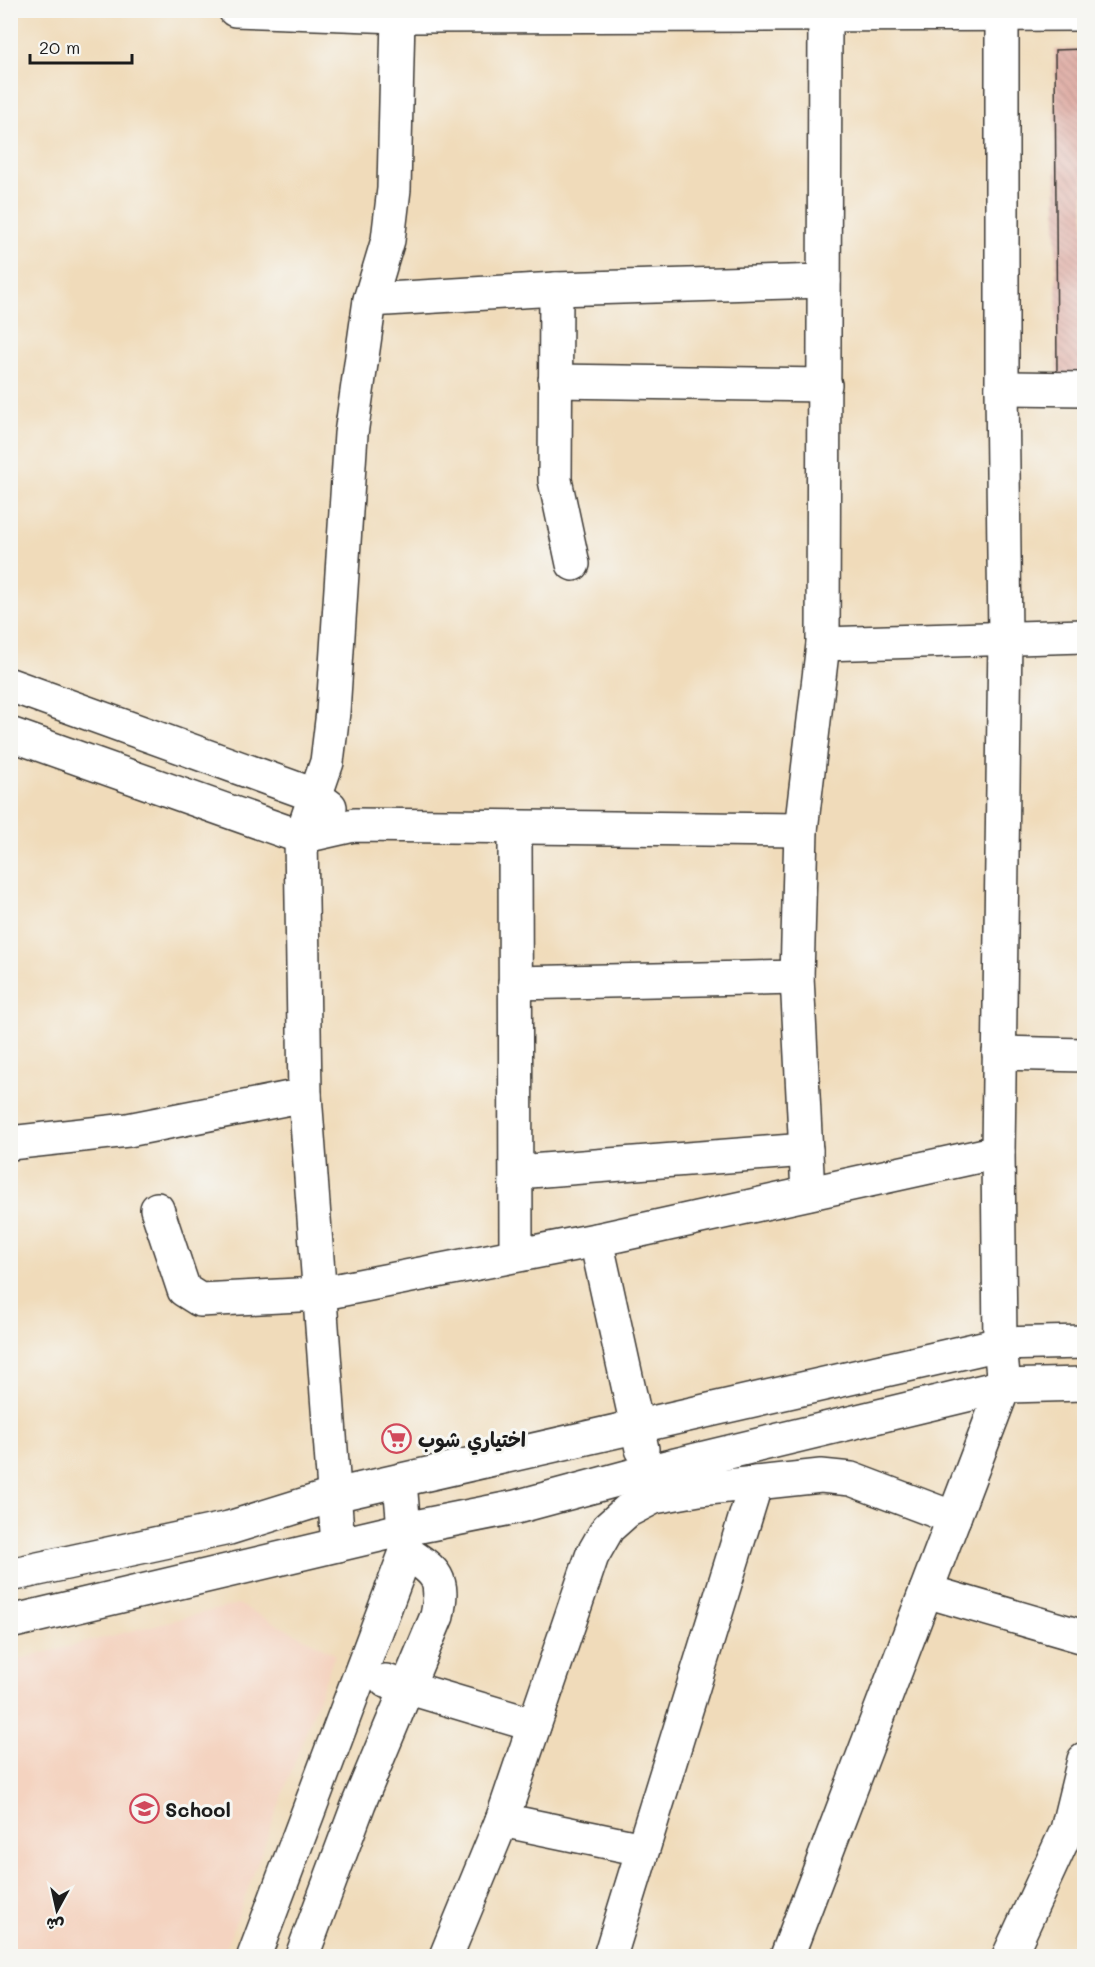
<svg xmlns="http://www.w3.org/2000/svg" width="1095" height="1967" font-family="Mali,'Playpen Sans Arabic',sans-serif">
	<defs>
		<pattern id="building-back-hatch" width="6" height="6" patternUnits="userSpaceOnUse" patternTransform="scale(1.5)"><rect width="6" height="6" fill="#deaaa2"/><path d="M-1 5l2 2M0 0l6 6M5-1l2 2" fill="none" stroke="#be928b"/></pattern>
	</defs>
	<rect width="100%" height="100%" fill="#f6f6f2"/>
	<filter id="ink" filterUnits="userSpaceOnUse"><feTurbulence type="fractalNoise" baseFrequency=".0167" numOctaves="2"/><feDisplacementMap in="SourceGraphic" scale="12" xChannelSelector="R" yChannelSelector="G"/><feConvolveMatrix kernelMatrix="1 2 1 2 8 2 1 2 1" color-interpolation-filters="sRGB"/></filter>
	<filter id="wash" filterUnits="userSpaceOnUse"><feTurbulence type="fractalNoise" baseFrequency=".008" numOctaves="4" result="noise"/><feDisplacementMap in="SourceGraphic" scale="24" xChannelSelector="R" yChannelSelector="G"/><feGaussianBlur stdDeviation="1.35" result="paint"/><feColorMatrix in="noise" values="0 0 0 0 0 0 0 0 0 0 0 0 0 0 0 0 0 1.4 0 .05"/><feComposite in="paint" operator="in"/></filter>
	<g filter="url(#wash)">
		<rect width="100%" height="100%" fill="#f0dbba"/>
		<polygon fill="#f4d3c0" points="238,1604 335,1654 223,1956 11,1956 11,1661"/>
		<g id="blocks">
			<polygon fill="url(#building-back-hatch)" points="1084,49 1084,375 1057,376 1055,50"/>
		</g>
	</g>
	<g filter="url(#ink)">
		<use href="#blocks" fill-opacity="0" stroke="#3c3934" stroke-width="1.5"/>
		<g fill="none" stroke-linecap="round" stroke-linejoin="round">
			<defs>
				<g id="minor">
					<polyline points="235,10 398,16 1084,14"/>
					<polyline points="556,289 555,480 573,564"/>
					<polyline points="370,300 556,289 824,281"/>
					<polyline points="555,381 825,385"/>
					<polyline points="1002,388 1084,389"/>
					<polyline points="823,644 1084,636"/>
					<polyline points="10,685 314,795 330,807"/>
					<polyline points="10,734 301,837 354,825 801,830"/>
					<polyline points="515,829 516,1254"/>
					<polyline points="515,983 797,977"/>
					<polyline points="999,1053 1084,1055"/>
					<polyline points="10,1143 128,1130 305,1095"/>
					<polyline points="517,1172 806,1150"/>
					<polyline points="808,1193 797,977 801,830 823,644 825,15"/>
					<polyline points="157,1209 184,1290 200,1300 318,1294 596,1240 998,1152"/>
					<polyline points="596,1240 642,1449"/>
					<polyline points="338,1545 305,1095 301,837 327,762 333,712 351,434 370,300 388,240 394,189 398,16"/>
					<polyline points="10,1575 229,1528 335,1495 1000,1344 1084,1342"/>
					<polyline points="926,1591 1084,1637"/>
					<polyline points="10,1622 405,1529 516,1507 646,1472 1004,1386 1084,1384"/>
					<polyline points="386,1681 534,1725"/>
					<polyline points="502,1820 642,1849"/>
					<polyline points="254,1956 406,1552 400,1482"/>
					<path d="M 302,1956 L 359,1803 L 437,1616 C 445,1578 437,1572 406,1552"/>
					<polyline points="446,1956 502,1820 592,1556 608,1528 627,1511 654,1497 699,1489 821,1476 851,1479 954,1518"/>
					<polyline points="610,1956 756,1483"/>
					<polyline points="787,1956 1004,1386 1000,1344 998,1152 1005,637 1002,388 1002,10"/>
					<polyline points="1009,1956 1067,1830 1084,1760"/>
				</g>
			</defs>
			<use href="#minor" stroke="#3c3934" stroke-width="36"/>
			<use href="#minor" stroke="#fff" stroke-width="33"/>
		</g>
	</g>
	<defs>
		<symbol id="supermarket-ring" viewBox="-11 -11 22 22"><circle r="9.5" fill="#f6f6f2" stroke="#d1495b" stroke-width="1.5"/><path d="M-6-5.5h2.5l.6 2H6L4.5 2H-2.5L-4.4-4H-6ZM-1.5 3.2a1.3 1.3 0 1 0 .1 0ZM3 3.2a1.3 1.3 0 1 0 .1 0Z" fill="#d1495b"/></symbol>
		<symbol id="school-ring" viewBox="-11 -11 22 22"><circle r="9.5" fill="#f6f6f2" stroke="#d1495b" stroke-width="1.5"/><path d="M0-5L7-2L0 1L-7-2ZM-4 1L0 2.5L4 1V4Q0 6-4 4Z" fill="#d1495b"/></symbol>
	</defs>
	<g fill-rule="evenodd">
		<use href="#supermarket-ring" x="380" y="1422" width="33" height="33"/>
		<use href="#school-ring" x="128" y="1792" width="33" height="33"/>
	</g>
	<g text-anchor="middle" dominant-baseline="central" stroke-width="6" stroke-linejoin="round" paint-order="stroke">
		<g font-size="20" font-weight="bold" fill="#1c1c1c" stroke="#f6f6f2" text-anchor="start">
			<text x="418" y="1439">اختياري شوب</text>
			<text x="165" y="1809">School</text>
		</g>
	</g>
	<rect width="1095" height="1967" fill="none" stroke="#f6f6f2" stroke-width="36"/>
	<g transform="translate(57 1910) rotate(188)" stroke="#f6f6f2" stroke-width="4.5" paint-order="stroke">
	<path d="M0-4.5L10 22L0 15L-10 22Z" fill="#1c1c1c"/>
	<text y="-9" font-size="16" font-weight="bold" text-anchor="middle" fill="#1c1c1c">ش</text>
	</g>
	<path d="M30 54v9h102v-9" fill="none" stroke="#1c1c1c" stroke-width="3"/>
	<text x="39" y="54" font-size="18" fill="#1c1c1c" stroke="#f6f6f2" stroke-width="4.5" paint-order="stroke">20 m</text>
</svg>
